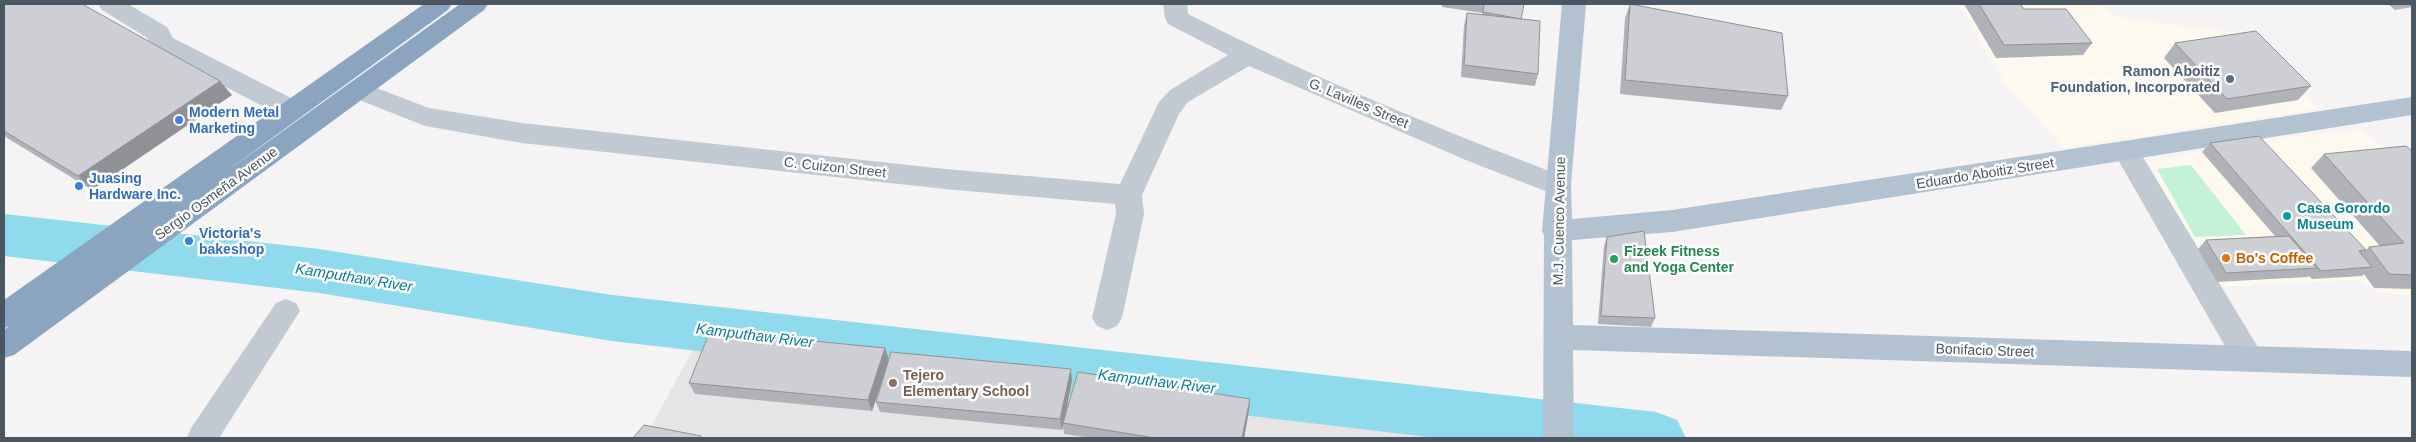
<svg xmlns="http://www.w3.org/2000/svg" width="2416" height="442" font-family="Helvetica,sans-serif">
	<rect width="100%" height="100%" fill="#f5f3f3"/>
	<g fill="#fdf9ef">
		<polygon points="1958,4 2100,4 2119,17 2245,34 2319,109 2064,148 2006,85"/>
		<polygon points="2363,129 2412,175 2412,295 2377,293 2361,280 2216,287 2148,162 2252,141"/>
	</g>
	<polygon fill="#e6e4e5" points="699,338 1525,427 1525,438 645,438"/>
	<polygon fill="#c3f1d5" points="2191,165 2246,235 2195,237 2157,169"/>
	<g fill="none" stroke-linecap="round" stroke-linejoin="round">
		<polygon fill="#90daee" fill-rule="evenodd" points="4,214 319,249 612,295 1656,412 1677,420 1686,438 1437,438 612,341 319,293 4,256"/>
		<g fill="#c1cad2" fill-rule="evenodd">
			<polygon points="98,4 128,4 167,27 173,38 301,103 305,110 301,117 292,119 283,117 155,50 146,37 102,10"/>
			<path d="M 1163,4 L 1187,4 L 1188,14 C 1311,77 1439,129 1568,178 L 1571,185 L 1568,192 L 1558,195 L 1548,192 L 1468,161 L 1249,66 L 1188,102 L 1179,114 L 1142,195 L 1144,214 L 1122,318 L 1117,326 L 1107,330 L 1097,326 L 1092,318 L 1116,214 L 1115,204 L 945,189 L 522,143 L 425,126 L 349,96 L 345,90 L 349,84 L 358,81 L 429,108 L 522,123 L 945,169 L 1120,184 L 1159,102 L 1170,90 L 1228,55 L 1168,24 L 1165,18 Z"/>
			<polygon points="2126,141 2135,144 2259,349 2263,358 2259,367 2248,371 2237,367 2113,151 2117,144"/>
			<polygon points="286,299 296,303 300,311 219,438 187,438 191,428 276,303"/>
		</g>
		<polygon fill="#b3c2d1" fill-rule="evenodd" points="1562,4 1586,4 1571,185 1572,219 1672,210 2412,97 2412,115 1672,232 1572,240 1573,325 2412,351 2412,377 1573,350 1574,438 1543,438 1544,235 1542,231"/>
		<polygon fill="#8ba5c1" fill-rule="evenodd" points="424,4 452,4 448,10 220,176 460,4 488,4 484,10 14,355 4,358 4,330 9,326 4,328 4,300"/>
	</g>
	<g fill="#b0b2b7">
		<polygon points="4,4 232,95 92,190 4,136"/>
		<polygon points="1442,4 1524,4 1521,19 1538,74 1535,86 1461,77 1464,25 1467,13 1482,15 1482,13 1442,7"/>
		<polygon points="1630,4 1788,96 1781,110 1620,94 1625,18"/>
		<polygon points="1964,4 2020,4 2024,9 2092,43 2083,55 1996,58"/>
		<polygon points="2388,4 2412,4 2412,7 2395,10"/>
		<polygon points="2175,43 2311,86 2298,100 2215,113 2164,58"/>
		<polygon points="2210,143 2366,250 2362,254 2369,247 2380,246 2311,168 2324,154 2412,151 2412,289 2374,288 2364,274 2362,276 2312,279 2309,276 2308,277 2217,282 2198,249 2206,240 2275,236 2202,152"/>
		<polygon points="1607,237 1655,318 1651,327 1598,324 1604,246"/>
		<polygon points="885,348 889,360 872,411 695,394 689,383"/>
		<polygon points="1072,380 1066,412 1250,399 1249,410 1244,438 1092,438 1064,434 1063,426 1062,430 880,412 876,402"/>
	</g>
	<g fill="#909195">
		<polygon points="220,81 232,95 92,190 78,176"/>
		<polygon points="885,348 889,360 872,411 868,400"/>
		<polygon points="1071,369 1072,380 1064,423 1063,423 1062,430 1060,419"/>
		<polygon points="1250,399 1249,410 1244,438 1242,438"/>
	</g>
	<g fill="#cdcfd5" stroke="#909195">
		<polygon points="4,4 82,4 220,81 78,176 4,131"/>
		<polygon points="1483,4 1524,4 1521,19 1483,12 1484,4"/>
		<polygon points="1630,4 1782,33 1788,96 1625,80"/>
		<polygon points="1979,4 2020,4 2024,9 2066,9 2092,43 2004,45"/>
		<polygon points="1467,13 1540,21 1538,74 1464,65"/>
		<polygon points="2256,31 2311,86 2227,99 2175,43"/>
		<polygon points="2259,136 2366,250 2359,251 2372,267 2321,271 2210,143"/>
		<polygon points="2406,146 2412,151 2412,275 2389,274 2369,247 2404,243 2324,154"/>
		<polygon points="1644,231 1655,318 1601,316 1607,237"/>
		<polygon points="2289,236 2317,268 2226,273 2206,240"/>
		<polygon points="710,331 885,348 868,400 689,383"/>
		<polygon points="891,352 1071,369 1060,419 876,402"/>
		<polygon points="1078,372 1250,399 1242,438 1155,438 1063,423"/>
		<polygon points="644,425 701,436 700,438 633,438"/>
	</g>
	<circle fill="#5c6f8a" stroke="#fff" stroke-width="2" cx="2230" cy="79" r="5"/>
	<g fill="#3f7fe0" stroke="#fff" stroke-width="2">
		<circle cx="179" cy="120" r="5"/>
		<circle cx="79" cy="186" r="5"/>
		<circle cx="189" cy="241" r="5"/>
	</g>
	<circle fill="#0f9aa8" stroke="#fff" stroke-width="2" cx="2287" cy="216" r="5"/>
	<circle fill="#e8710a" stroke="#fff" stroke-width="2" cx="2226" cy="258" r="5"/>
	<circle fill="#2e9e5b" stroke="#fff" stroke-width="2" cx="1614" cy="259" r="5"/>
	<circle fill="#8d6e63" stroke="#fff" stroke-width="2" cx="893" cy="383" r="5"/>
	<g text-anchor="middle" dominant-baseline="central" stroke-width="5" stroke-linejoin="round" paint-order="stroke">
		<g font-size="14" font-weight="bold" fill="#4e5e75" stroke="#fff" text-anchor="end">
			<text x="2220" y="71">Ramon Aboitiz<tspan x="2220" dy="16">Foundation, Incorporated</tspan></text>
		</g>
		<g font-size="14" fill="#4a5661" stroke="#fff">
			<text transform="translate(1359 103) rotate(23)">G. Lavilles Street</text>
			<text transform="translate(835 167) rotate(6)">C. Cuizon Street</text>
			<text transform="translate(1985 173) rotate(-9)">Eduardo Aboitiz Street</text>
			<text transform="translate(216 193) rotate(-36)">Sergio Osmeña Avenue</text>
			<text transform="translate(1559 221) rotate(-89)">M.J. Cuenco Avenue</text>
			<text transform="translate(1985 350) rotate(2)">Bonifacio Street</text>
		</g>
		<g font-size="14" font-weight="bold" fill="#366cbe" stroke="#fff" text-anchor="start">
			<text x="189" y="112">Modern Metal<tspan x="189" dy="16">Marketing</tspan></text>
			<text x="89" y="178">Juasing<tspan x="89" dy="16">Hardware Inc.</tspan></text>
			<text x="199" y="233">Victoria's<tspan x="199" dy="16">bakeshop</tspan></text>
		</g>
		<g font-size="14" font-weight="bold" fill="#0d838f" stroke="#fff" text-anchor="start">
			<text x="2297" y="208">Casa Gorordo<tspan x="2297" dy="16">Museum</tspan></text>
		</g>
		<g font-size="14" font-weight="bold" fill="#27864d" stroke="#fff" text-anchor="start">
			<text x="1624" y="251">Fizeek Fitness<tspan x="1624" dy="16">and Yoga Center</tspan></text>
		</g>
		<g font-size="14" font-weight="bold" fill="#c56008" stroke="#fff" text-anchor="start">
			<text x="2236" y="258">Bo's Coffee</text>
		</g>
		<g font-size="14" font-weight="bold" fill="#785e54" stroke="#fff" text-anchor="start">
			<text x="903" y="375">Tejero<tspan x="903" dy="16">Elementary School</tspan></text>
		</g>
		<g font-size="15" font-style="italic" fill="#0c7c9b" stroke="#fff">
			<text transform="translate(354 277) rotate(9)">Kamputhaw River</text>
			<text transform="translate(755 335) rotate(7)">Kamputhaw River</text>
			<text transform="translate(1157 381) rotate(7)">Kamputhaw River</text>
		</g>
	</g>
	<rect width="2416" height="442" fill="none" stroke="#4a5661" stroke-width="10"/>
</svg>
